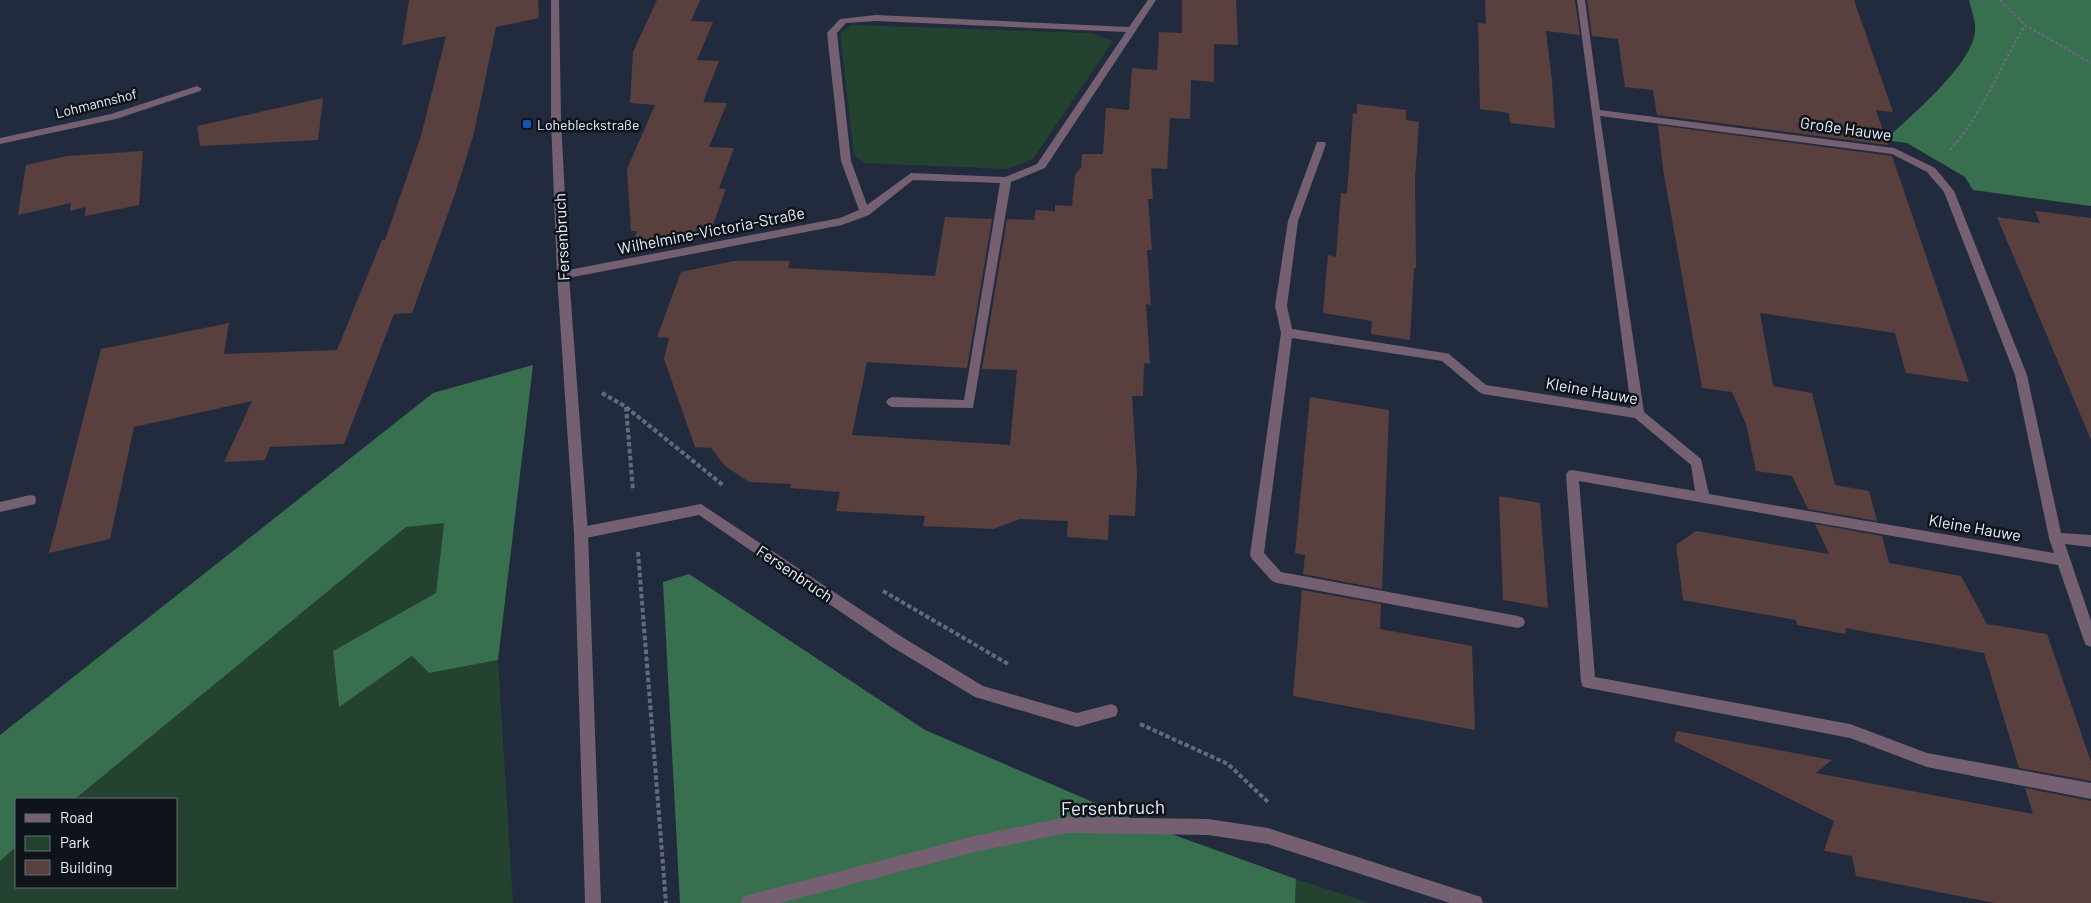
<svg xmlns="http://www.w3.org/2000/svg" width="2091" height="903" font-family="Barlow,sans-serif">
	<rect width="100%" height="100%" fill="#222b3d"/>
	<g fill="#23422f">
		<polygon points="851,25 1091,33 1113,41 1033,159 1008,169 865,163 854,155 840,33"/>
		<polygon points="444,522 436,593 333,651 339,706 413,656 429,673 498,660 513,903 0,903 0,861 16,847 16,887 176,887 176,799 75,799 406,527"/>
		<polygon points="1296,879 1370,903 1295,903"/>
	</g>
	<g fill="#38704f">
		<path d="M 1969,0 L 2091,0 L 2091,206 L 1973,190 L 1965,177 L 1907,143 L 1885,140 C 1908,119 1974,63 1975,31 C 1976,21 1971,9 1969,0 Z"/>
		<polygon points="533,365 498,660 429,673 412,656 339,707 333,651 436,593 444,523 406,527 75,799 16,799 16,847 0,861 0,735 433,393"/>
		<polygon points="689,574 925,730 1149,826 1296,879 1295,903 680,903 663,582"/>
	</g>
	<g fill="#59403e">
		<polygon points="409,0 538,0 539,18 496,27 474,133 455,194 412,313 394,314 344,444 270,447 265,460 224,462 252,401 134,427 110,539 49,553 101,349 229,323 224,354 337,350 382,240 385,240 421,136 446,36 402,45"/>
		<polygon points="657,0 700,0 691,21 713,22 697,60 719,61 703,102 727,103 709,147 734,148 719,188 726,189 710,233 632,247 637,231 631,231 627,169 655,105 630,103 633,52"/>
		<polygon points="1182,0 1236,0 1238,45 1214,44 1214,82 1191,80 1190,119 1170,118 1167,169 1151,168 1153,199 1148,199 1152,250 1147,250 1151,305 1146,304 1150,364 1144,363 1143,396 1132,396 1137,473 1135,516 1109,515 1108,540 1067,537 1068,521 1020,519 993,529 923,526 925,516 836,511 840,492 790,488 791,484 749,482 725,466 711,448 695,447 664,359 669,338 657,337 681,272 734,261 790,261 788,268 935,276 945,217 992,219 967,368 867,362 852,435 1010,445 1017,370 982,369 1007,219 1034,220 1036,210 1055,211 1055,205 1072,206 1075,175 1081,168 1082,154 1103,154 1106,108 1129,110 1132,68 1157,70 1159,32 1182,33"/>
		<polygon points="1485,0 1575,0 1580,35 1546,31 1552,81 1555,128 1510,123 1509,113 1480,109 1478,23 1486,24"/>
		<polygon points="1587,0 1854,0 1893,112 1876,110 1888,145 1657,115 1653,90 1625,87 1618,39 1592,36"/>
		<polygon points="323,98 318,140 200,146 197,126"/>
		<polygon points="1357,104 1406,110 1406,120 1419,122 1415,179 1416,268 1414,268 1410,340 1371,334 1372,321 1323,313 1328,255 1336,257 1341,193 1347,194 1353,113 1357,114"/>
		<polygon points="1658,125 1892,156 1969,382 1906,373 1895,333 1760,313 1773,386 1812,393 1835,485 1869,491 1877,521 1808,509 1792,476 1756,471 1746,424 1732,392 1702,388 1663,169"/>
		<polygon points="143,151 139,205 85,216 86,207 70,211 71,203 18,215 26,165 67,156"/>
		<polygon points="2035,211 2091,218 2091,440 1997,217 2040,223"/>
		<polygon points="1310,397 1389,410 1382,589 1303,574 1305,555 1295,553"/>
		<polygon points="1499,496 1540,503 1548,608 1503,600"/>
		<polygon points="1815,524 1882,536 1889,563 1961,576 1987,624 2047,634 2091,762 2091,781 2019,768 1984,653 1845,628 1846,634 1797,625 1796,620 1683,600 1676,545 1696,531 1829,554"/>
		<polygon points="1302,590 1381,604 1380,629 1472,646 1475,730 1293,696"/>
		<polygon points="1677,731 1832,760 1816,773 2033,814 2025,788 2091,801 2091,903 1995,903 1856,876 1852,856 1824,851 1834,821 1674,741"/>
	</g>
	<g fill="none" stroke-linecap="round" stroke-linejoin="round">
		<g stroke="#636b7b" stroke-width="2.5" stroke-dasharray="3 2" stroke-linecap="butt">
			<polyline points="2000,0 2025,25 2091,63"/>
			<path d="M 1950,150 C 1983,113 2000,67 2025,25"/>
		</g>
		<g stroke="#636b7b" stroke-width="4" stroke-dasharray="4.5 2.5" stroke-linecap="butt">
			<polyline points="602,393 626,407 724,486"/>
			<polyline points="626,407 633,491"/>
			<polyline points="638,552 666,903"/>
			<polyline points="883,591 1010,665"/>
			<polyline points="1140,724 1228,764 1268,802"/>
		</g>
		<g fill="#746070" fill-rule="evenodd">
			<path d="M 1148,0 L 1156,0 L 1045,168 L 1011,182 L 973,408 L 892,407 L 888,405 L 886,402 L 888,399 L 892,397 L 964,400 L 1000,183 L 913,180 L 869,215 L 842,225 L 563,279 L 557,275 L 563,271 L 840,218 L 859,210 L 841,161 L 827,33 L 840,19 L 876,15 L 1129,27 ZM 876,21 L 1126,32 L 1037,164 L 1005,177 L 911,173 L 867,205 L 851,161 L 837,33 L 846,23 Z"/>
			<path d="M 1577,0 L 1585,0 L 1600,110 L 1894,148 L 1935,168 L 1954,191 L 2027,375 L 2061,533 L 2091,535 L 2091,547 L 2065,544 L 2091,621 L 2091,647 L 2086,645 L 2084,641 L 2058,565 L 1579,481 L 1595,677 L 1850,724 L 1927,753 L 2091,783 L 2091,799 L 1927,767 L 1850,738 L 1583,687 L 1581,682 L 1566,475 L 1568,471 L 1572,470 L 1695,491 L 1691,465 L 1635,418 L 1483,394 L 1479,392 L 1442,361 L 1292,338 L 1264,553 L 1281,572 L 1518,616 L 1523,618 L 1525,622 L 1523,626 L 1518,628 L 1277,583 L 1272,581 L 1252,559 L 1250,555 L 1281,333 L 1275,306 L 1288,221 L 1317,142 L 1325,142 L 1326,144 L 1298,221 L 1287,306 L 1292,329 L 1445,353 L 1449,354 L 1486,385 L 1631,408 ZM 1600,116 L 1892,154 L 1927,172 L 1944,192 L 2015,375 L 2049,538 L 2054,553 L 1709,494 L 1701,459 L 1644,412 Z"/>
			<polygon points="197,86 202,89 200,91 116,119 0,144 0,138 111,114"/>
			<polygon points="30,495 35,496 36,500 35,504 0,512 0,502"/>
			<polygon points="701,504 902,637 983,686 1077,713 1111,704 1116,706 1118,711 1116,716 1077,727 975,697 892,647 699,515 581,539 576,537 574,533 576,529 581,527"/>
			<polygon points="1067,817 1208,819 1268,828 1475,895 1481,897 1483,903 1450,903 1268,844 1208,835 1067,833 975,852 780,903 741,903 743,897 749,895 975,836"/>
		</g>
		<polygon fill="#746070" fill-rule="evenodd" points="551,0 559,0 561,120 569,275 588,533 601,903 585,903 574,533 557,275 551,120"/>
	</g>
	<rect fill="#1a4fb4" stroke="#0f141b" stroke-width="2" x="522" y="119" width="10" height="10" rx="2.5"/>
	<g text-anchor="middle" dominant-baseline="central" stroke-width="5" stroke-linejoin="round" paint-order="stroke">
		<g font-size="14" fill="#eaf1fd" stroke="#0f141b">
			<text transform="translate(96 103) rotate(-14)">Lohmannshof</text>
		</g>
		<g font-size="14" fill="#eaf1fd" stroke="#0f141b" text-anchor="start">
			<text x="537" y="124">Lohebleckstraße</text>
		</g>
		<g font-size="16" fill="#eaf1fd" stroke="#0f141b">
			<text transform="translate(1846 128) rotate(8)">Große Hauwe</text>
			<text transform="translate(711 230) rotate(-11)">Wilhelmine-Victoria-Straße</text>
			<text transform="translate(561 237) rotate(-93)">Fersenbruch</text>
			<text transform="translate(1592 390) rotate(10)">Kleine Hauwe</text>
			<text transform="translate(1975 527) rotate(10)">Kleine Hauwe</text>
			<text transform="translate(795 573) rotate(34)">Fersenbruch</text>
		</g>
		<g font-size="19" fill="#eaf1fd" stroke="#0f141b">
			<text transform="translate(1113 807) rotate(-1)">Fersenbruch</text>
		</g>
	</g>
	<rect x="15" y="798" width="162" height="90" fill="#0f141b" stroke="#676c75"/>
	<rect x="25" y="814" width="25" height="8" fill="#746070" stroke="#676c75"/>
	<text x="60" y="823" font-size="15" fill="#eaf1fd">Road</text>
	<rect x="25" y="836" width="25" height="15" fill="#23422f" stroke="#676c75"/>
	<text x="60" y="848" font-size="15" fill="#eaf1fd">Park</text>
	<rect x="25" y="860" width="25" height="15" fill="#59403e" stroke="#676c75"/>
	<text x="60" y="873" font-size="15" fill="#eaf1fd">Building</text>
</svg>
